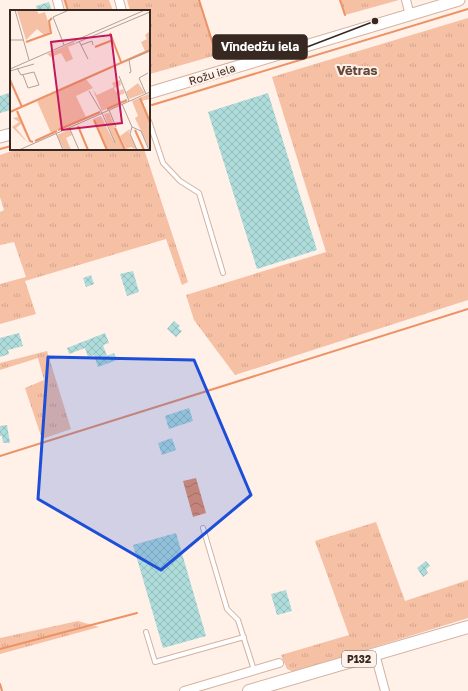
<svg xmlns="http://www.w3.org/2000/svg" width="468" height="691" font-family="'Golos Text',sans-serif">
	<defs>
		<pattern id="grass-tufts" width="24" height="20" patternUnits="userSpaceOnUse"><rect width="24" height="20" fill="#f6c0a5"/><path d="M3 7l-1-3M5 7V3M7 7l1-3M15 17l-1-3M17 17v-4M19 17l1-3" fill="none" stroke="#d4a58e"/></pattern>
		<pattern id="water-waves" width="16" height="10" patternUnits="userSpaceOnUse"><rect width="16" height="10" fill="#ec9264"/><path d="M0 5q4-4 8 0t8 0" fill="none" stroke="#c07752"/></pattern>
		<pattern id="building-cross-hatch" width="8" height="8" patternUnits="userSpaceOnUse"><rect width="8" height="8" fill="#aedcdb"/><path d="M0 0l8 8M0 8l8-8" fill="none" stroke="#96bdbc"/></pattern>
	</defs>
	<rect width="100%" height="100%" fill="#fff0e8"/>
	<g fill="url(#grass-tufts)">
		<polygon points="63,0 109,0 113,11 67,11"/>
		<polygon points="127,0 199,0 217,55 150,74 149,11 130,11"/>
		<polygon points="340,0 399,0 345,15"/>
		<polygon points="468,18 468,300 235,375 194,320 186,295 326,252 272,77"/>
		<polygon points="18,149 144,149 188,282 182,285 166,239 25,281 36,314 0,324 0,284 26,277 14,242 0,245 0,212 4,210 0,197 0,155"/>
		<polygon points="47,351 71,429 42,439 25,388 44,380 38,358 0,370 0,363"/>
		<polygon points="376,522 405,601 468,580 468,618 294,672 287,669 281,655 349,635 315,541"/>
		<polygon points="78,621 99,627 0,654 0,638"/>
	</g>
	<polygon fill="url(#water-waves)" points="196,478 206,513 193,517 183,481"/>
	<g fill="none" stroke-linecap="round" stroke-linejoin="round">
		<g stroke="#ec9264" stroke-width="2">
			<polyline points="65,0 68,11"/>
			<polyline points="199,0 213,44"/>
			<polyline points="340,0 345,15"/>
			<polyline points="152,105 468,9"/>
			<polyline points="0,149 11,146"/>
			<polyline points="0,456 468,309"/>
			<polyline points="0,649 137,613"/>
			<polyline points="0,684 2,691"/>
		</g>
	</g>
	<g fill="url(#building-cross-hatch)">
		<polygon points="49,2 52,11 37,11 36,6"/>
		<polygon points="11,92 11,110 0,113 0,96"/>
		<polygon points="268,93 317,250 257,269 208,112"/>
		<polygon points="133,271 139,292 127,296 120,274"/>
		<polygon points="91,275 94,284 86,287 83,278"/>
		<polygon points="174,321 180,326 178,328 182,331 176,337 167,329"/>
		<polygon points="19,333 23,346 8,350 9,354 0,357 0,338"/>
		<polygon points="105,333 109,343 103,345 107,356 114,353 117,360 98,367 94,355 88,357 85,348 69,354 67,348"/>
		<polygon points="189,408 193,421 169,429 165,416"/>
		<polygon points="7,425 10,443 3,443 2,436 0,436 0,426"/>
		<polygon points="172,438 176,450 162,455 158,443"/>
		<polygon points="176,533 206,636 163,648 133,545"/>
		<polygon points="426,561 430,566 426,569 428,573 423,577 417,568"/>
		<polygon points="286,590 292,611 277,615 271,594"/>
	</g>
	<g fill="none" stroke-linecap="round" stroke-linejoin="round">
		<defs>
			<g id="lane">
				<polyline points="149,121 163,163 180,181 199,193 223,273"/>
				<polyline points="203,528 227,609 238,620 254,670"/>
				<polyline points="146,632 155,662 244,637"/>
			</g>
			<g id="street">
				<polyline points="57,0 60,11"/>
				<polyline points="119,0 122,11"/>
				<polyline points="406,0 410,15"/>
				<polyline points="375,654 385,691"/>
				<polyline points="184,691 279,663"/>
			</g>
			<g id="secondary">
				<polyline points="149,93 459,0"/>
				<polyline points="0,137 11,134"/>
			</g>
			<polyline id="primary" points="249,691 468,627"/>
		</defs>
		<use href="#lane" stroke="#d5b2a1" stroke-width="6"/>
		<use href="#street" stroke="#d5b2a1" stroke-width="10"/>
		<use href="#secondary" stroke="#d5b2a1" stroke-width="13"/>
		<use href="#primary" stroke="#d5b2a1" stroke-width="14"/>
		<use href="#lane" stroke="#fff" stroke-width="4"/>
		<use href="#street" stroke="#fff" stroke-width="8"/>
		<use href="#secondary" stroke="#fff" stroke-width="11"/>
		<use href="#primary" stroke="#fff" stroke-width="12"/>
	</g>
	<path fill="#1d4ed8" fill-opacity="0.2" stroke="#1d4ed8" stroke-width="3" stroke-linejoin="round" d="M 48,357 L 194,360 L 251,495 L 161,570 L 38,499 Z"/>
	<g text-anchor="middle" dominant-baseline="central" stroke-width="4" stroke-linejoin="round" paint-order="stroke">
		<rect fill="#fff0e8" stroke="#73655d" stroke-width="1" x="342" y="651" width="34" height="16" rx="3"/>
		<g font-size="10" font-weight="bold" fill="#372922">
			<text x="359" y="659">P132</text>
		</g>
		<g font-size="11" fill="#372922" stroke="#fff0e8">
			<text transform="translate(212 74) rotate(-17)">Rožu iela</text>
		</g>
		<g font-size="13" font-weight="bold" fill="#644738" stroke="#fff0e8">
			<text x="357" y="70">Vētras</text>
		</g>
	</g>
	<g transform="translate(10 10)">
		<rect width="140" height="140" fill="#fff0e8"/>
		<path d="M 26,0 L 29,4 L 35,2 L 41,21 L 34,25 L 27,19 L 16,30 L 7,1 ZM 140,21 L 140,39 L 135,41 L 131,32 L 137,29 L 135,25 ZM 64,32 L 66,34 L 58,37 L 63,49 L 56,52 L 51,43 L 41,47 L 37,44 ZM 76,69 L 83,78 L 66,86 L 76,107 L 41,123 L 27,91 ZM 110,70 L 111,75 L 104,78 L 106,82 L 113,79 L 115,83 L 108,86 L 111,92 L 92,101 L 83,80 L 87,85 L 104,77 L 102,73 ZM 128,73 L 135,83 L 119,89 L 116,82 ZM 139,84 L 140,89 L 131,91 L 140,111 L 140,140 L 125,108 L 128,106 L 122,91 ZM 99,103 L 115,140 L 97,140 L 83,109 L 91,106 L 105,134 L 94,104 ZM 60,119 L 62,125 L 56,128 L 61,140 L 54,140 L 47,125 ZM 120,119 L 119,123 L 127,140 L 121,137 L 116,139 L 110,126 Z" fill="#f6c0a5"/>
		<path d="M 7,101 L 18,129 L 11,114 L 6,118 L 19,134 L 2,117 L 9,112 L 3,108 L 8,107 Z" fill="#f6c0a5"/>
		<path fill="none" stroke="#ec9264" stroke-width="2" d="M 100,23 L 111,52M 16,32 L 41,23 L 39,11 L 42,8M 85,37 L 103,30M 0,70 L 12,97M 130,88 L 140,112M 97,99 L 117,90M 7,101 L 20,131 L 23,132M 0,102 L 140,40M 84,110 L 97,140M 68,116 L 78,140M 105,118 L 115,140M 48,120 L 90,102M 125,120 L 134,140M 25,131 L 47,121"/>
		<path fill="none" stroke="#afa099" stroke-width="1" d="M 5,0 L 19,50M 0,30 L 13,30M 69,31 L 78,49M 66,33 L 140,2M 54,35 L 43,7 L 59,0M 71,35 L 82,31 L 83,35M 7,58 L 11,65 L 24,62 L 29,75 L 18,78 L 13,65M 0,59 L 135,0M 0,61 L 24,54M 119,63 L 121,62 L 119,50 L 140,41M 109,66 L 119,91M 79,81 L 92,103M 136,84 L 129,68 L 138,63M 112,94 L 122,117 L 120,124 L 127,140M 99,100 L 106,117M 92,103 L 105,133M 59,117 L 69,140M 122,117 L 131,121 L 139,140M 46,123 L 53,140M 9,140 L 140,82"/>
		<path fill="#c2185b" fill-opacity="0.15" stroke="#c2185b" stroke-width="2" d="M 101,25 L 112,113 L 52,120 L 41,32 Z"/>
		<rect width="140" height="140" fill="none" stroke="#372922" stroke-width="2"/>
	</g>
	<path fill="none" stroke="#372922" stroke-width="1.5" d="M375 21L307 47"/>
	<circle fill="#372922" stroke="#fff0e8" stroke-width="1.5" cx="375" cy="21" r="4"/>
	<rect fill="#372922" stroke="#372922" stroke-width="1.5" x="213" y="35" width="94" height="24" rx="4"/>
	<g font-size="12" text-anchor="middle" font-weight="bold" fill="#fff">
		<text x="260" y="51">Vīndedžu iela</text>
	</g>
</svg>
